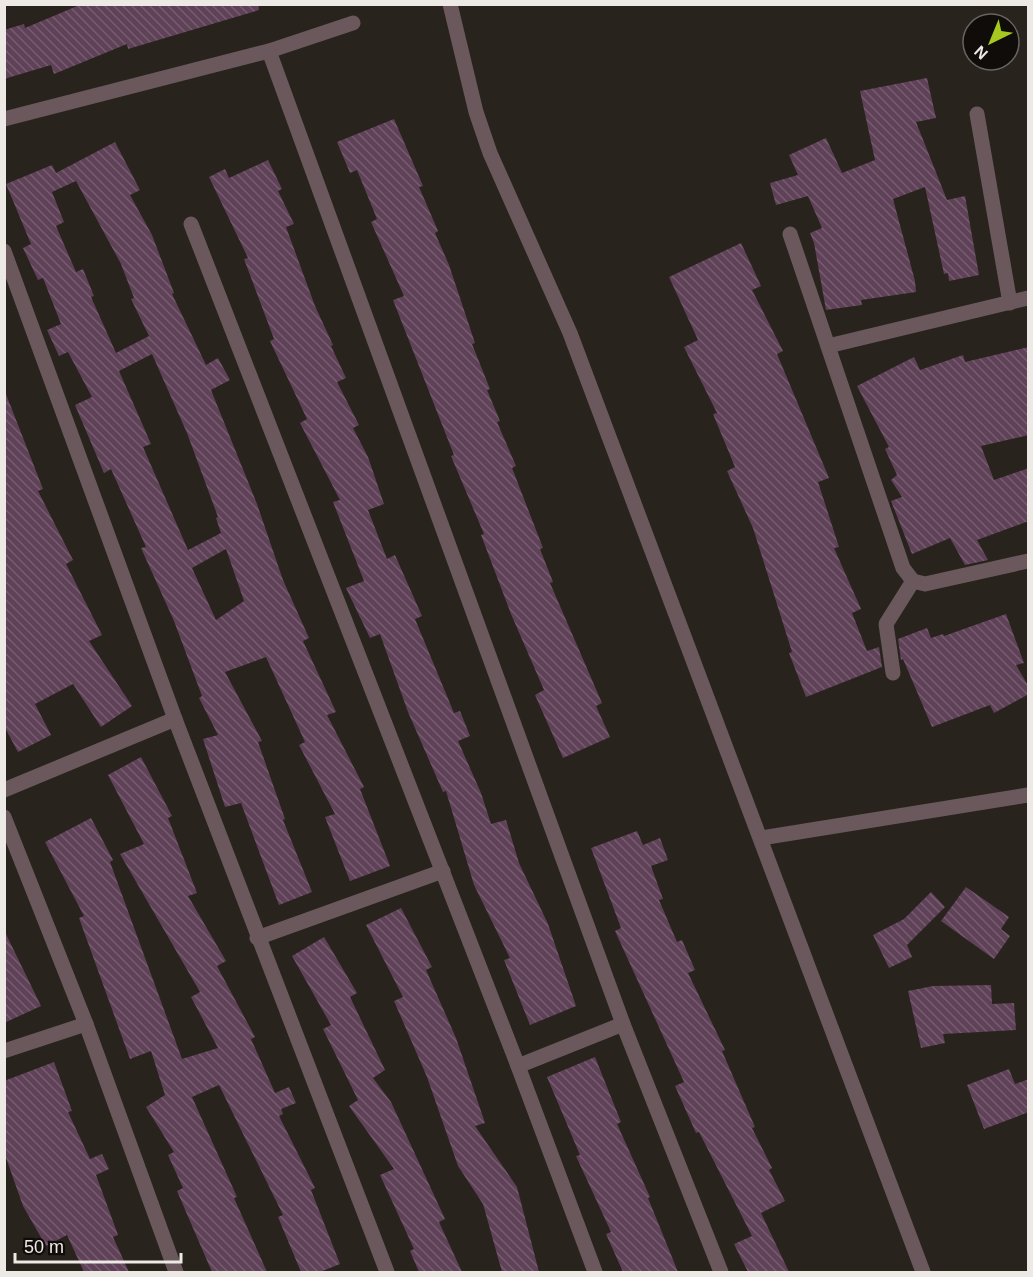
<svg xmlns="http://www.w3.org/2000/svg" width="1033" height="1277" font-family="Arial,sans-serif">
	<defs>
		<pattern id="building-back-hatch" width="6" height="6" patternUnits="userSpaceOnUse" patternTransform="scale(1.5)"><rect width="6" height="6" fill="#5f4158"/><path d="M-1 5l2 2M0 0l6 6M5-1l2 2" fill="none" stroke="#765c70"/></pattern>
	</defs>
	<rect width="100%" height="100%" fill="#28231c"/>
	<g fill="url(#building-back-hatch)" fill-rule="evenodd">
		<polygon points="82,4 258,4 259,10 128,49 127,44 54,74 51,65 4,79 4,30 24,24 25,28"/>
		<polygon points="927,78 936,118 916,122 947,200 965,196 979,275 949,281 948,273 944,274 925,187 893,199 915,281 916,292 861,300 862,305 826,310 814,243 810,233 822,228 808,196 776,205 770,183 798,175 789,155 826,138 842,173 875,160 860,91"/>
		<polygon points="394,119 423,186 419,187 438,231 435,233 449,265 475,343 472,344 490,389 487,390 500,421 497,422 516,466 512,468 543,548 540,549 553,582 550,583 602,703 596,706 610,737 563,758 535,695 544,690 511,614 481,535 484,534 451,456 454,455 393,300 404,296 371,222 377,219 357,170 350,173 337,142"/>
		<path d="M 115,142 L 140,190 L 130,195 L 152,235 L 174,293 L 172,294 L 206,365 L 218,358 L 230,380 L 211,390 L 257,504 L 283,580 L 309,638 L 303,641 L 336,712 L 327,715 L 364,787 L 360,789 L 390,866 L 350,881 L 325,817 L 335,814 L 299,745 L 305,742 L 266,657 L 225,672 L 262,741 L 258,742 L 285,819 L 283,820 L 312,892 L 279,905 L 241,803 L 225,807 L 203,739 L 218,735 L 199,698 L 202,696 L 174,621 L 141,548 L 146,547 L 111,469 L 104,473 L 75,405 L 92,397 L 68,352 L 59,356 L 47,330 L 61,324 L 43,278 L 38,280 L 23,248 L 31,244 L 6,184 L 52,165 L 56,173 ZM 76,181 L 121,264 L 134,298 L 131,299 L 149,336 L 116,353 L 91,297 L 94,296 L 83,269 L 76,272 L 56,226 L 64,222 L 52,192 ZM 152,354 L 187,433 L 218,517 L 216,518 L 221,533 L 188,550 L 143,447 L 151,444 L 119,371 ZM 226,549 L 244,601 L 216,620 L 192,568 Z"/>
		<polygon points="268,160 282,189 278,191 294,224 286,227 315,306 333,345 331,346 346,378 337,382 359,425 353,428 368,457 384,504 368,510 387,559 395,555 422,616 415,619 454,713 460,711 470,736 458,741 481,793 491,824 506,820 519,863 548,924 576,1006 530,1025 504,960 510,958 474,885 446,791 443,792 408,712 380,634 370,638 346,588 364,581 333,502 340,500 300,423 307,419 270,341 274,339 244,259 248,258 209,177 225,169 229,178"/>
		<polygon points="741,243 761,286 752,290 783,351 777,354 829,478 818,482 839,547 834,548 861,609 852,613 867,651 879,647 882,667 806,697 789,653 792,652 753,528 727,471 735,467 713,414 717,413 684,347 698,340 669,277"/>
		<polygon points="1029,347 1029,435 981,446 994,480 1029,468 1029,521 977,540 988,560 965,565 950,538 912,554 891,501 902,497 891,480 897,475 885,449 889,447 857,386 914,357 920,370 963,355 965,362"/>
		<polygon points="4,389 43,489 38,491 73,560 66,564 102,635 89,641 132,706 101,727 73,684 35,704 51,735 18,752 4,726"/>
		<polygon points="1006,614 1024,663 1016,665 1029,687 1029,694 994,713 990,705 932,727 903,659 901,660 898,639 927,628 931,638 943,634 944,636"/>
		<polygon points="141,757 172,816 168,818 197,893 188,896 226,961 217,966 255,1037 251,1039 275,1093 289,1087 296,1103 281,1109 283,1114 279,1116 315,1188 311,1190 340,1264 320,1272 301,1272 278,1217 283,1215 219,1085 192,1097 237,1197 234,1198 267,1272 212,1272 177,1191 183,1188 168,1155 174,1152 146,1107 165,1095 151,1051 130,1059 79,918 84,916 45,842 91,818 113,860 110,862 182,1059 218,1048 191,997 200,992 120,854 144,844 108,775"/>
		<polygon points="637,831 643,845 660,838 668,860 651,866 663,899 659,900 677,942 682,940 695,970 688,973 725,1050 722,1051 755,1127 752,1128 772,1168 769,1170 785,1201 761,1213 789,1272 748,1272 734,1244 752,1236 699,1132 696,1133 675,1086 684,1082 615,931 621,928 591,848"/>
		<polygon points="966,887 1009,917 1001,929 1010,936 994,959 941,921"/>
		<polygon points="931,892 945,907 907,945 912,957 889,968 873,935 904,919"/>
		<polygon points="401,908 432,967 426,970 456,1038 485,1123 475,1126 517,1187 539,1272 502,1272 483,1204 458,1166 427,1077 394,1001 403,997 366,925"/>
		<polygon points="4,930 41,1006 4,1023"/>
		<polygon points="324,937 357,993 350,997 385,1070 373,1078 391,1102 445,1219 439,1222 462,1272 419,1272 410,1251 414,1249 380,1175 394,1169 349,1106 358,1100 323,1029 331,1025 292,956"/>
		<polygon points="991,985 992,1004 1014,1003 1016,1030 943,1034 945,1043 921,1048 908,991 933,986"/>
		<polygon points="595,1057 621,1122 617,1124 650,1197 648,1198 678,1272 623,1272 606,1234 611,1232 576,1156 580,1155 547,1077"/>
		<polygon points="54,1062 72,1111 68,1112 90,1159 102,1154 109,1169 96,1175 118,1235 113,1237 129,1272 84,1272 67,1235 46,1246 23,1206 4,1152 4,1081"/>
		<polygon points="1009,1069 1015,1084 1029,1079 1029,1112 984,1129 967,1085"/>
	</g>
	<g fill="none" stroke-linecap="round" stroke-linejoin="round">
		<g stroke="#6a585d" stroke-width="15">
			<polyline points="450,4 476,112 490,153 570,333 923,1272"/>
			<polyline points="269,51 623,1024 721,1272"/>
			<polyline points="977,114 1010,303"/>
			<polyline points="4,119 269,51 353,23"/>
			<polyline points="191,224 518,1066 595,1272"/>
			<polyline points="790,234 903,568 913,581 925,584 1028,561"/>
			<polyline points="4,251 175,719 387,1272"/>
			<polyline points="828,346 1028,298"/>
			<polyline points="893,673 886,624 913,581"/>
			<polyline points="4,790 175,719"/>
			<polyline points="4,817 86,1024 176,1272"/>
			<polyline points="761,838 1028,795"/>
			<polyline points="257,938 443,871"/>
			<polyline points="4,1051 86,1024"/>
			<polyline points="518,1066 623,1024"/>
		</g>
	</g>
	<rect width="1033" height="1277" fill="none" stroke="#ede9e4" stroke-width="12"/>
	<g transform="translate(991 42) rotate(223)"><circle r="28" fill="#0f0c0a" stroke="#686461" stroke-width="1.5"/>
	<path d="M0-4.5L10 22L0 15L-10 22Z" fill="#a7c81f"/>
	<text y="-9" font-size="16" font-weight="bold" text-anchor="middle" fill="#ede9e4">N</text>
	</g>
	<path d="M15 1253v9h166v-9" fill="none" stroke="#ede9e4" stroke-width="3"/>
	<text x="24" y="1253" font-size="18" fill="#ede9e4" stroke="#0f0c0a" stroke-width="4.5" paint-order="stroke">50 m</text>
</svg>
